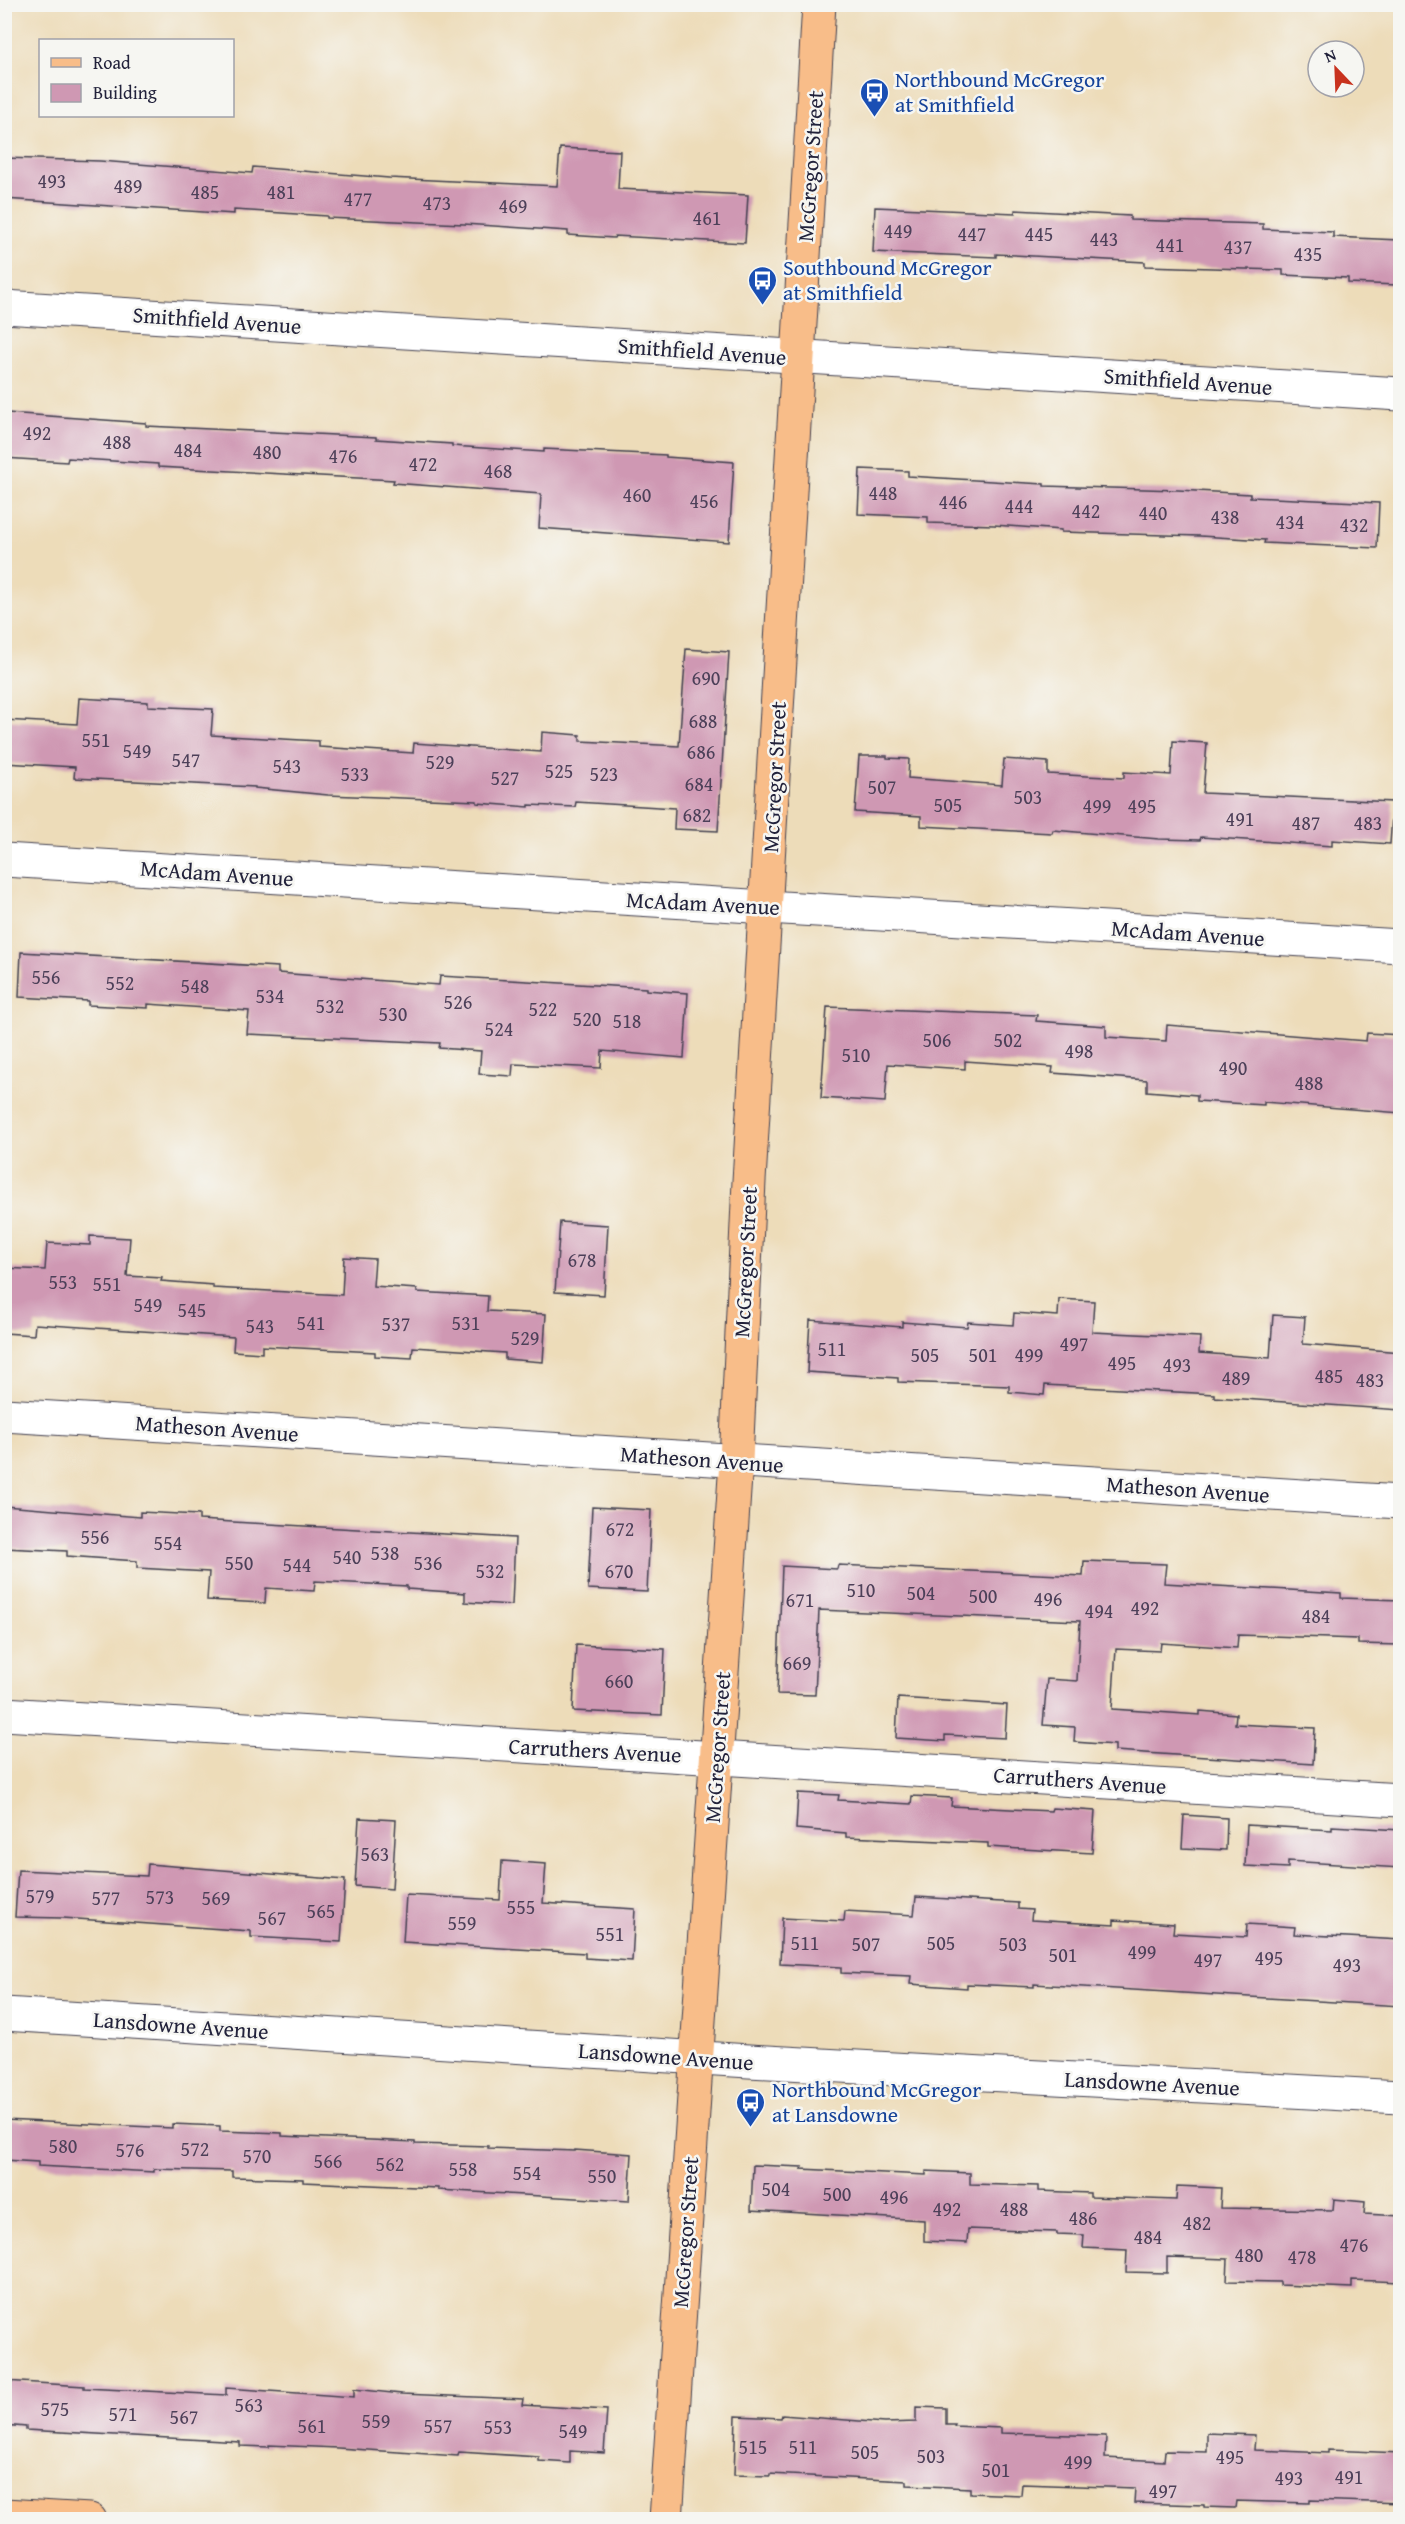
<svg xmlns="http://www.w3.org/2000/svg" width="1405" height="2524" font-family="'Gentium Book Plus',serif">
	<rect width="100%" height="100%" fill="#f6f6f2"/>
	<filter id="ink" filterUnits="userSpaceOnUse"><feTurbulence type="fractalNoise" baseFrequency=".0167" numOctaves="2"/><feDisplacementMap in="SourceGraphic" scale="12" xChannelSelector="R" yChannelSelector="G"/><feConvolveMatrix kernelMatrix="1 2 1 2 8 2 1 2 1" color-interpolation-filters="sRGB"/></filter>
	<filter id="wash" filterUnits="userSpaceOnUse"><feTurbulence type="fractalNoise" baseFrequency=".008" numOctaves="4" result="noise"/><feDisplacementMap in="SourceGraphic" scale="24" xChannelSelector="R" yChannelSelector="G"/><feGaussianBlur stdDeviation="1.35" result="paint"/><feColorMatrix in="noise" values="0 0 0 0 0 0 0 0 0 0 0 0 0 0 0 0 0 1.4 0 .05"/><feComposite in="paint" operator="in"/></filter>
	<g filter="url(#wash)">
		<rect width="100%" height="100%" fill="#eddcb9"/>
		<g id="blocks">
			<g fill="#cf98b3">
				<polygon points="560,148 620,151 618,189 748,195 745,243 615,236 614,238 568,235 568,231 464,224 327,218 327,216 234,210 234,214 4,199 4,158 100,161 252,173 253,167 389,178 557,186"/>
				<polygon points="875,207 1015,213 1015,210 1130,216 1130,220 1263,224 1263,229 1333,232 1333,237 1399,240 1397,285 1348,283 1348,278 1283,275 1283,270 1145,266 1145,262 996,254 996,257 873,252"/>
				<polygon points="7,413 146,423 146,426 376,437 376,439 452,444 452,446 544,452 544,449 666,455 666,457 734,462 729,542 539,528 541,494 393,483 394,480 158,467 158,464 68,458 67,462 4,458"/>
				<polygon points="860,469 908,471 908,476 1044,484 1044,486 1178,490 1250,494 1250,497 1379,503 1377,548 1264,543 1265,540 1200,536 1061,532 1061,530 994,525 928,523 928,517 858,514"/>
				<polygon points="686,649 729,652 718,831 674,829 675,808 576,802 575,807 529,805 529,807 477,803 477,801 328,795 255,788 255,787 74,778 75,767 4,763 4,720 77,724 79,698 148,702 148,706 213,709 211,735 319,741 319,747 413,753 414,743 541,752 542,732 580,735 580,741 679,746"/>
				<polygon points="1173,741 1207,743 1203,793 1393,802 1390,844 1332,840 1332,846 1201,837 1200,840 1159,839 1053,830 1052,833 921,826 921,816 855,812 859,756 887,756 887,758 909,759 908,778 1002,785 1004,759 1048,762 1048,774 1124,778 1124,772 1171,775"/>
				<polygon points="21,952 278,967 278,973 439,985 440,976 646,988 646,990 688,993 684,1058 602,1051 601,1068 513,1064 512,1076 479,1074 481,1051 439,1048 440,1043 247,1034 249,1011 148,1004 148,1008 88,1005 88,1001 19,997"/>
				<polygon points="827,1007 1037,1015 1036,1021 1106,1026 1106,1037 1166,1041 1167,1025 1366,1041 1367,1033 1401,1035 1401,1113 1264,1102 1264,1105 1197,1101 1197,1095 1147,1091 1147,1080 1052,1073 1053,1067 965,1061 965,1069 888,1064 885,1102 821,1098"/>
				<polygon points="560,1222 608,1225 604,1295 555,1292"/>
				<polygon points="90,1236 130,1238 127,1276 162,1278 161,1281 213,1285 213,1288 342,1295 344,1257 375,1259 373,1286 417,1289 417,1292 488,1296 487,1311 546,1314 543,1362 505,1359 505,1353 413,1347 412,1358 375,1356 375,1352 262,1346 262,1353 233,1351 234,1337 35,1324 34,1335 4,1333 4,1268 45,1270 47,1243 90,1245"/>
				<polygon points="1059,1299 1094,1301 1092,1332 1200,1337 1199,1353 1270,1358 1273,1315 1305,1317 1303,1344 1401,1352 1401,1410 1214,1397 1214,1394 1045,1385 1044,1395 1009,1392 1009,1386 898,1382 898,1378 807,1372 810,1320 902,1327 902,1322 967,1327 968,1322 1013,1325 1014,1313 1058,1316"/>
				<polygon points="4,1506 140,1517 140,1512 199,1515 199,1520 515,1538 512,1605 465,1602 465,1593 407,1589 407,1586 315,1581 314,1591 266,1588 265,1603 207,1600 209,1572 137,1568 137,1561 67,1556 67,1551 4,1548"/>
				<polygon points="592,1507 651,1510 647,1592 588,1589"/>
				<polygon points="1084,1561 1166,1564 1164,1583 1341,1593 1341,1598 1401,1600 1401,1645 1358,1644 1358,1639 1238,1635 1237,1648 1161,1643 1160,1651 1116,1649 1112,1709 1200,1715 1200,1711 1236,1714 1235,1724 1315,1728 1313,1764 1115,1751 1115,1745 1074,1742 1075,1727 1043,1725 1047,1679 1077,1681 1080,1621 819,1610 815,1695 777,1694 782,1566 837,1569 838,1565 1083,1576"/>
				<polygon points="576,1645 665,1649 662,1715 573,1711"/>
				<polygon points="898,1698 1007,1705 1005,1738 945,1735 945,1741 896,1738"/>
				<polygon points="798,1793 839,1795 838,1800 911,1804 912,1796 952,1798 951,1806 1051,1811 1052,1808 1095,1811 1092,1853 988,1847 988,1843 846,1837 846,1833 796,1829"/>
				<polygon points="1184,1815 1227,1818 1226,1850 1182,1848"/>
				<polygon points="359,1818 396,1820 392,1889 355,1886"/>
				<polygon points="1247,1825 1332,1830 1332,1826 1401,1830 1401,1868 1288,1861 1288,1868 1245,1866"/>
				<polygon points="502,1861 546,1864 543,1903 635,1909 632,1961 585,1958 585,1953 403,1942 406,1895 500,1900"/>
				<polygon points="148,1864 345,1880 341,1942 251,1937 251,1931 63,1918 15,1917 18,1870 147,1876"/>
				<polygon points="916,1897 1018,1903 1018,1909 1032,1910 1031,1920 1114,1925 1114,1920 1174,1924 1173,1933 1246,1937 1247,1924 1295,1927 1294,1934 1401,1940 1401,2006 1034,1984 1034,1987 967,1984 967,1988 910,1984 911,1976 841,1973 841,1967 780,1964 782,1918 844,1921 845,1911 914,1915"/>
				<polygon points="4,2120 172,2128 172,2124 220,2126 220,2131 282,2133 282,2136 415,2142 415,2144 488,2146 488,2148 575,2151 575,2150 632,2154 629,2201 438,2190 438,2188 303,2182 303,2179 232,2177 232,2171 154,2169 154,2172 38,2166 38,2162 4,2160"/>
				<polygon points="753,2165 802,2167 801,2169 926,2175 926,2171 970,2173 970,2184 1039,2186 1039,2191 1090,2193 1090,2197 1176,2200 1177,2186 1221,2188 1220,2208 1333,2210 1334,2199 1365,2202 1364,2214 1401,2216 1401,2282 1352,2280 1352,2288 1280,2285 1280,2282 1227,2281 1228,2259 1167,2257 1167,2273 1126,2272 1127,2250 1083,2248 1084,2235 1057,2234 1057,2232 968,2229 967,2243 924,2241 924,2220 751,2210"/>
				<polygon points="4,2381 84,2386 84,2388 226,2395 226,2388 354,2397 354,2389 402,2394 523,2399 522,2405 607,2410 604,2453 570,2451 570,2463 539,2461 539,2457 459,2452 458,2456 338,2448 269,2445 269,2447 240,2446 240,2442 26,2430 26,2427 4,2425"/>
				<polygon points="916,2407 946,2408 946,2424 955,2424 954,2426 1001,2428 1001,2433 1106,2436 1105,2458 1164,2461 1165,2451 1207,2452 1207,2433 1255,2435 1254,2450 1328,2453 1328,2450 1401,2453 1401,2503 1310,2500 1310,2503 1236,2501 1235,2508 1204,2507 1204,2505 1134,2503 1135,2488 1022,2484 1021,2495 970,2493 970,2488 907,2485 907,2481 770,2474 770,2476 734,2475 736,2416 781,2418 782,2415 885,2423 916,2422"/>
			</g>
		</g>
	</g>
	<g filter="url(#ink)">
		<use href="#blocks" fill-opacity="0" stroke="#403e4e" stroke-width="1.5"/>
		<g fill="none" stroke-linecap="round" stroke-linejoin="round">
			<defs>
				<g id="minor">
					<polyline points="4,307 1400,394"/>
					<polyline points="4,860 1400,946"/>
					<polyline points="4,1415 1400,1502"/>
					<polyline points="4,1714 1400,1800"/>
					<polyline points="4,2014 749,2061 1400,2097"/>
				</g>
				<g id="major">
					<polyline points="4,2515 90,2520"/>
					<polyline points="666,2520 736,1461 749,1181 819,4"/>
				</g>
			</defs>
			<use href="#minor" stroke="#403e4e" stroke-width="35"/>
			<use href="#major" stroke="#403e4e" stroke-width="35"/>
			<use href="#minor" stroke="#fff" stroke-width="33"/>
			<use href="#major" stroke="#f8bd89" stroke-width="33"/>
		</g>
	</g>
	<defs>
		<symbol id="bus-pin" viewBox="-11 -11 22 30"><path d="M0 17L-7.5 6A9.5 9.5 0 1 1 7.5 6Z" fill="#1a4fb4" stroke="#f6f6f2"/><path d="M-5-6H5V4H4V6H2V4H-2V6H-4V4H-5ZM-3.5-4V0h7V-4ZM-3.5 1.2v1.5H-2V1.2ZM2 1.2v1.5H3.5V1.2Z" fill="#fff"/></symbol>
	</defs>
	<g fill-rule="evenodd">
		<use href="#bus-pin" x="858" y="76" width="33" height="45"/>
		<use href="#bus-pin" x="746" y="264" width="33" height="45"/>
		<use href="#bus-pin" x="734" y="2086" width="33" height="45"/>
	</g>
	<g text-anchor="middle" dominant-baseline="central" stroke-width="5" stroke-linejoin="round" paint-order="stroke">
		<g font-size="20" fill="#4d4059">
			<text x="52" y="180">493</text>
			<text x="128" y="185">489</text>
			<text x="205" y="191">485</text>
			<text x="281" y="191">481</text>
			<text x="358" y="198">477</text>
			<text x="437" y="202">473</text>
			<text x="513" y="205">469</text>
			<text x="707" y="217">461</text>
			<text x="898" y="230">449</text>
			<text x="972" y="233">447</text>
			<text x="1039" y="233">445</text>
			<text x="1104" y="238">443</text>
			<text x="1170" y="244">441</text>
			<text x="1238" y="246">437</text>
			<text x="1308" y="253">435</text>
			<text x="37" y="432">492</text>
			<text x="117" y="441">488</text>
			<text x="188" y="449">484</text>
			<text x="267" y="451">480</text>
			<text x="343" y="455">476</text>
			<text x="423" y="463">472</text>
			<text x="498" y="470">468</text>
			<text x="883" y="492">448</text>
			<text x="637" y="494">460</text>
			<text x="704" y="500">456</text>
			<text x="953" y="501">446</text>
			<text x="1019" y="505">444</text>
			<text x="1086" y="510">442</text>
			<text x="1153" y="512">440</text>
			<text x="1225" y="516">438</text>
			<text x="1290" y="521">434</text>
			<text x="1354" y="524">432</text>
			<text x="706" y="677">690</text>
			<text x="703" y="720">688</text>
			<text x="96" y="739">551</text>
			<text x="137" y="750">549</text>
			<text x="701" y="751">686</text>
			<text x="186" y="759">547</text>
			<text x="440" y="761">529</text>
			<text x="287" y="765">543</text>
			<text x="559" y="770">525</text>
			<text x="355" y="773">533</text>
			<text x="604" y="773">523</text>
			<text x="505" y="777">527</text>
			<text x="699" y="783">684</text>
			<text x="882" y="786">507</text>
			<text x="1028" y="796">503</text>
			<text x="948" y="804">505</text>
			<text x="1097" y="805">499</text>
			<text x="1142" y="805">495</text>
			<text x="697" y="814">682</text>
			<text x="1240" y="818">491</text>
			<text x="1306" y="822">487</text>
			<text x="1368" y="822">483</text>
			<text x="46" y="976">556</text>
			<text x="120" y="982">552</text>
			<text x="195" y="985">548</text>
			<text x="270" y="995">534</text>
			<text x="458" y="1001">526</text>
			<text x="330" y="1005">532</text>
			<text x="543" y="1008">522</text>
			<text x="393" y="1013">530</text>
			<text x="587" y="1018">520</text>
			<text x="627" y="1020">518</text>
			<text x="499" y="1028">524</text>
			<text x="937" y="1039">506</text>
			<text x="1008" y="1039">502</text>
			<text x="1079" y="1050">498</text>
			<text x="856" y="1054">510</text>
			<text x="1233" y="1067">490</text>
			<text x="1309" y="1082">488</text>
			<text x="582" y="1259">678</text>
			<text x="63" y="1281">553</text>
			<text x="107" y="1283">551</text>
			<text x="148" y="1304">549</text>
			<text x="192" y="1309">545</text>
			<text x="311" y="1322">541</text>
			<text x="466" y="1322">531</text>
			<text x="396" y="1323">537</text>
			<text x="260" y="1325">543</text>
			<text x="525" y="1337">529</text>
			<text x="1074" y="1343">497</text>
			<text x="832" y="1348">511</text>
			<text x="925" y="1354">505</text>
			<text x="983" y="1354">501</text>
			<text x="1029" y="1354">499</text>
			<text x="1122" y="1362">495</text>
			<text x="1177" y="1364">493</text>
			<text x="1329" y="1375">485</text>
			<text x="1236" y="1377">489</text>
			<text x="1370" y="1379">483</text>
			<text x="620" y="1528">672</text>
			<text x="95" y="1536">556</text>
			<text x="168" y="1542">554</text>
			<text x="385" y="1552">538</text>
			<text x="347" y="1556">540</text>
			<text x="239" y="1562">550</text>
			<text x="428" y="1562">536</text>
			<text x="297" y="1564">544</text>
			<text x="490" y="1570">532</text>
			<text x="619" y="1570">670</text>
			<text x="861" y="1589">510</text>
			<text x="921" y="1592">504</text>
			<text x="983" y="1595">500</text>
			<text x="1048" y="1598">496</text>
			<text x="800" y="1599">671</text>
			<text x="1145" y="1607">492</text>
			<text x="1099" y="1610">494</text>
			<text x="1316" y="1615">484</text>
			<text x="797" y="1662">669</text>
			<text x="619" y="1680">660</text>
			<text x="375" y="1853">563</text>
			<text x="40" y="1895">579</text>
			<text x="160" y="1896">573</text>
			<text x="106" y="1897">577</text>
			<text x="216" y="1897">569</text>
			<text x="521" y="1906">555</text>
			<text x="321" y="1910">565</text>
			<text x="272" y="1917">567</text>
			<text x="462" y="1922">559</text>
			<text x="610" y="1933">551</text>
			<text x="805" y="1942">511</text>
			<text x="941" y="1942">505</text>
			<text x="866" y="1943">507</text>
			<text x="1013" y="1943">503</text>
			<text x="1142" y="1951">499</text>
			<text x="1063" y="1954">501</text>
			<text x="1269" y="1957">495</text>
			<text x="1208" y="1959">497</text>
			<text x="1347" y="1964">493</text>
			<text x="63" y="2145">580</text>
			<text x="195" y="2148">572</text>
			<text x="130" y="2149">576</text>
			<text x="257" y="2155">570</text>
			<text x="328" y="2160">566</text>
			<text x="390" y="2163">562</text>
			<text x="463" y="2168">558</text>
			<text x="527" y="2172">554</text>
			<text x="602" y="2175">550</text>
			<text x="776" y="2188">504</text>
			<text x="837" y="2193">500</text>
			<text x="894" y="2196">496</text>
			<text x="947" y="2208">492</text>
			<text x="1014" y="2208">488</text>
			<text x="1083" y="2217">486</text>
			<text x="1197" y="2222">482</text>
			<text x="1148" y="2236">484</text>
			<text x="1354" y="2244">476</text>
			<text x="1249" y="2254">480</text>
			<text x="1302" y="2256">478</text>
			<text x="249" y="2404">563</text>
			<text x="55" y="2408">575</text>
			<text x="123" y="2413">571</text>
			<text x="184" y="2416">567</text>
			<text x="376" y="2420">559</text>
			<text x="312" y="2425">561</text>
			<text x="438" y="2425">557</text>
			<text x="498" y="2426">553</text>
			<text x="573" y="2430">549</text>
			<text x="753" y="2446">515</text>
			<text x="803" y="2446">511</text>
			<text x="865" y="2451">505</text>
			<text x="931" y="2455">503</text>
			<text x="1230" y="2456">495</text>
			<text x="1078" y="2461">499</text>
			<text x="996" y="2469">501</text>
			<text x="1349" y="2476">491</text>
			<text x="1289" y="2477">493</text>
			<text x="1163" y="2490">497</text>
		</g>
		<g font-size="22" fill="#164399" stroke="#f6f6f2" text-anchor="start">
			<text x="895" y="79">Northbound McGregor<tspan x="895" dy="25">at Smithfield</tspan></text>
			<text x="783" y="267">Southbound McGregor<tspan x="783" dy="25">at Smithfield</tspan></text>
			<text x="772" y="2089">Northbound McGregor<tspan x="772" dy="25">at Lansdowne</tspan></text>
		</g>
		<g font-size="22" fill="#22223b" stroke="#f6f6f2">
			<text transform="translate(810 166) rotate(-86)">McGregor Street</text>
			<text transform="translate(217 320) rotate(4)">Smithfield Avenue</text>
			<text transform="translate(702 351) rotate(4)">Smithfield Avenue</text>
			<text transform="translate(1188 381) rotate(4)">Smithfield Avenue</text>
			<text transform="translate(774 777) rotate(-87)">McGregor Street</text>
			<text transform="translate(217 873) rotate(4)">McAdam Avenue</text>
			<text transform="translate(703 903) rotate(3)">McAdam Avenue</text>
			<text transform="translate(1188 933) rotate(4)">McAdam Avenue</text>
			<text transform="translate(745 1262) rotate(-87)">McGregor Street</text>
			<text transform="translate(217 1428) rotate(4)">Matheson Avenue</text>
			<text transform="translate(702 1459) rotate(4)">Matheson Avenue</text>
			<text transform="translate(1188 1489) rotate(4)">Matheson Avenue</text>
			<text transform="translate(717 1747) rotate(-86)">McGregor Street</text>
			<text transform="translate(595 1750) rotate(3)">Carruthers Avenue</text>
			<text transform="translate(1080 1780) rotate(4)">Carruthers Avenue</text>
			<text transform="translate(181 2025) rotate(4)">Lansdowne Avenue</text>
			<text transform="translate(666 2056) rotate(4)">Lansdowne Avenue</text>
			<text transform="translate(1152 2083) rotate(3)">Lansdowne Avenue</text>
			<text transform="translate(685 2232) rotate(-86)">McGregor Street</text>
		</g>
	</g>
	<rect width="1405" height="2524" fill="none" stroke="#f6f6f2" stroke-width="24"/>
	<rect x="39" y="39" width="195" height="78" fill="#f6f6f2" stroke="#a1a1a9" stroke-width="1.5"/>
	<rect x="51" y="58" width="30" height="9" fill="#f8bd89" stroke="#a1a1a9" stroke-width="1.5"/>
	<text x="93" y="69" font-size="18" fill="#22223b">Road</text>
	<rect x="51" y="84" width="30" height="18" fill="#cf98b3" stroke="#a1a1a9" stroke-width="1.5"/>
	<text x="93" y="99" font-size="18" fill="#22223b">Building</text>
	<g transform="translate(1336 69) rotate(337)"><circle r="28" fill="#f6f6f2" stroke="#a1a1a9" stroke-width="1.5"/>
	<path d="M0-4.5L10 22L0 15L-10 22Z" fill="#c8321e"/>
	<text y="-9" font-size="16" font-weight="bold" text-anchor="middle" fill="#22223b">N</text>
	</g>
</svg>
